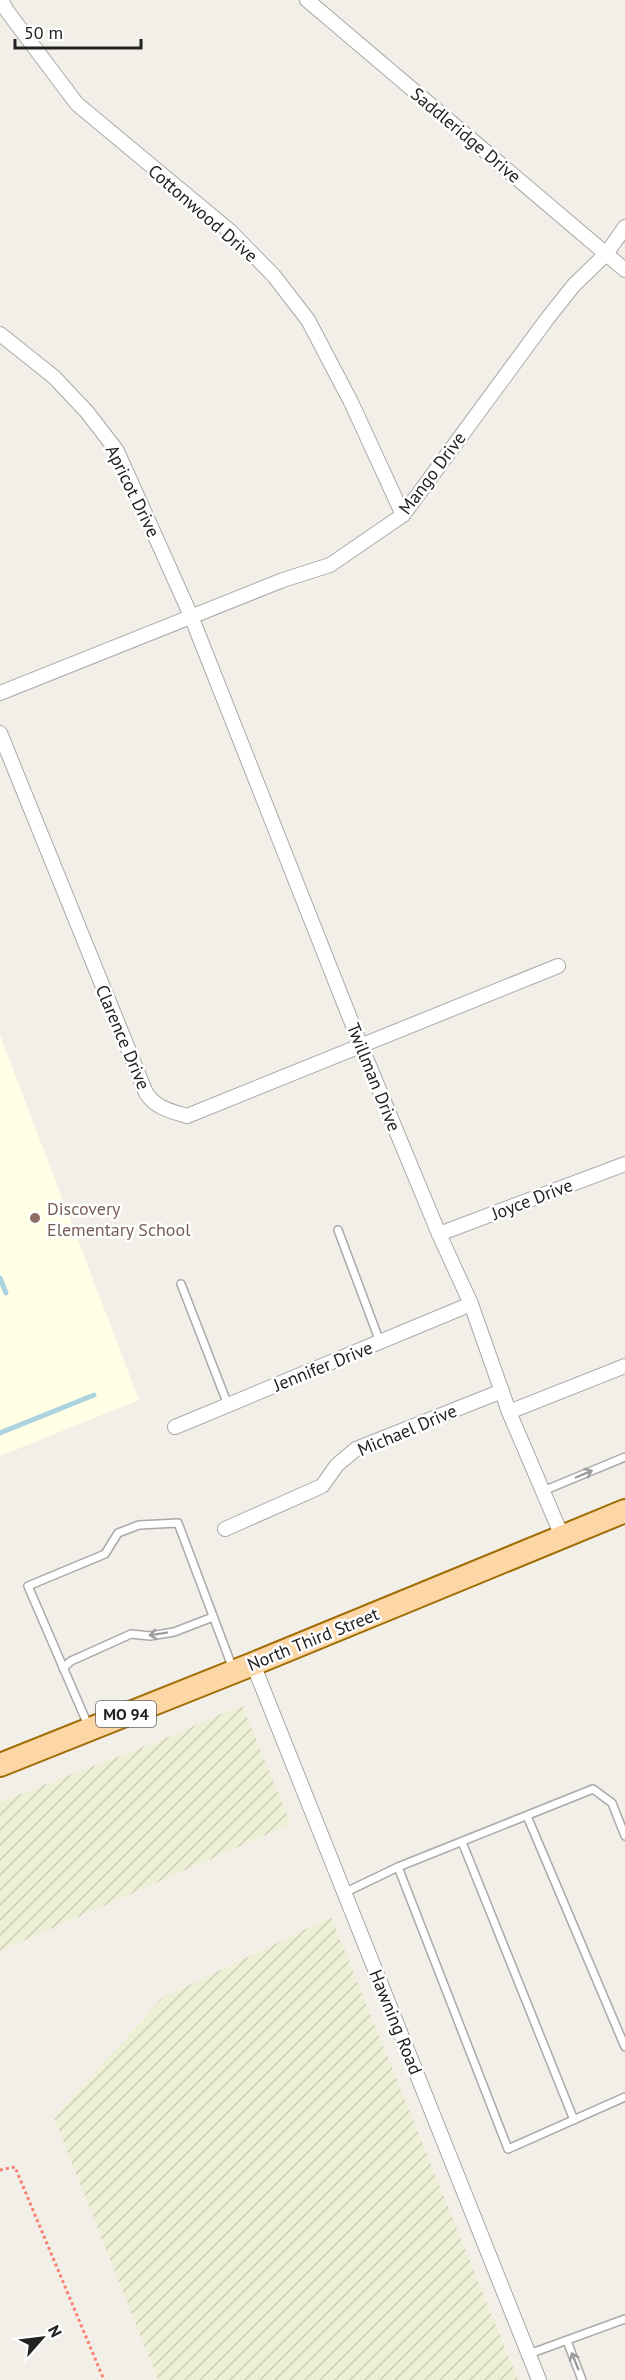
<svg xmlns="http://www.w3.org/2000/svg" width="625" height="2380" font-family="'PT Sans',sans-serif">
	<defs>
		<pattern id="farmland-furrows" width="10" height="10" patternUnits="userSpaceOnUse" patternTransform="scale(1.5)"><rect width="10" height="10" fill="#eef0d5"/><path d="M-1 1l2-2M0 10L10 0M9 11l2-2" fill="none" stroke="#ccceb7"/></pattern>
	</defs>
	<rect width="100%" height="100%" fill="#f2efe9"/>
	<polygon fill="#ffffe5" points="0,1035 139,1400 0,1456"/>
	<g fill="url(#farmland-furrows)">
		<polygon points="242,1705 291,1824 0,1951 0,1802 159,1741"/>
		<polygon points="331,1917 518,2380 158,2380 54,2118 162,1998"/>
	</g>
	<g fill="none" stroke-linecap="round" stroke-linejoin="round">
		<g stroke="#aad3df" stroke-width="5">
			<polyline points="0,1278 6,1293"/>
			<polyline points="0,1433 94,1395"/>
		</g>
		<defs>
			<g id="lane">
				<polyline points="338,1230 380,1342"/>
				<polyline points="181,1284 228,1405"/>
				<polyline points="543,1491 625,1457"/>
				<polyline points="63,1668 71,1661 131,1634 150,1636 174,1632 213,1617"/>
				<polyline points="88,1725 28,1586 105,1554 118,1533 139,1525 178,1523 233,1669"/>
				<polyline points="527,1816 625,2047"/>
				<polyline points="625,1836 612,1803 593,1789 398,1867 508,2149 625,2097"/>
				<polyline points="462,1842 574,2120"/>
				<polyline points="344,1893 398,1867"/>
				<polyline points="567,2341 582,2380"/>
				<polyline points="529,2354 625,2319"/>
			</g>
			<g id="street">
				<polyline points="1,0 7,11 77,104 231,232 274,276 308,320 351,402 403,515"/>
				<polyline points="307,0 625,270"/>
				<polyline points="0,334 54,377 87,412 117,451 191,616 361,1046 439,1234 471,1304 509,1412 562,1536"/>
				<polyline points="0,693 283,580 330,565 403,515 547,319 574,285 606,254 625,227"/>
				<path d="M 0,733 L 146,1093 C 156,1108 170,1111 187,1116 L 558,966"/>
				<polyline points="439,1234 625,1164"/>
				<polyline points="509,1412 625,1366"/>
				<polyline points="175,1427 471,1304"/>
				<polyline points="225,1529 322,1486 337,1465 356,1449 502,1391"/>
				<polyline points="253,1664 539,2380"/>
			</g>
			<polyline id="primary" points="0,1765 253,1664 625,1511"/>
		</defs>
		<use href="#lane" stroke="#a9a9a9" stroke-width="10"/>
		<use href="#street" stroke="#a9a9a9" stroke-width="16"/>
		<use href="#primary" stroke="#a06b00" stroke-width="26"/>
		<polyline stroke="#fa8072" stroke-width="3" stroke-dasharray="3 3" stroke-linecap="butt" points="0,2170 15,2167 104,2380"/>
		<use href="#lane" stroke="#fff" stroke-width="7"/>
		<use href="#street" stroke="#fff" stroke-width="14"/>
		<use href="#primary" stroke="#fcd6a4" stroke-width="22"/>
	</g>
	<defs><path id="oneway-shaft" d="M-6 0H5M1.5-3L5.5 0L1.5 3" fill="none" stroke-width="1.6" stroke-linecap="round" stroke-linejoin="round" transform="scale(1.5)"/></defs>
	<g stroke="#9c9c9c">
		<use href="#oneway-shaft" transform="translate(584 1474) rotate(-23)"/>
		<use href="#oneway-shaft" transform="translate(158 1634) rotate(171)"/>
		<use href="#oneway-shaft" transform="translate(575 2361) rotate(-112)"/>
	</g>
	<circle fill="#8d6e63" stroke="#fff" stroke-width="2" cx="35" cy="1218" r="6"/>
	<g text-anchor="middle" dominant-baseline="central" stroke-width="5" stroke-linejoin="round" paint-order="stroke">
		<rect fill="#fff" stroke="#646464" stroke-width="1.5" x="96" y="1701" width="60" height="26" rx="4.5"/>
		<g font-size="16" font-weight="bold" fill="#222">
			<text x="126" y="1714">MO 94</text>
		</g>
		<g font-size="18" fill="#222" stroke="#fff">
			<text transform="translate(466 135) rotate(40)">Saddleridge Drive</text>
			<text transform="translate(203 213) rotate(41)">Cottonwood Drive</text>
			<text transform="translate(432 473) rotate(-53)">Mango Drive</text>
			<text transform="translate(133 491) rotate(64)">Apricot Drive</text>
			<text transform="translate(123 1037) rotate(67)">Clarence Drive</text>
			<text transform="translate(374 1077) rotate(68)">Twillman Drive</text>
			<text transform="translate(532 1199) rotate(-21)">Joyce Drive</text>
			<text transform="translate(323 1366) rotate(-22)">Jennifer Drive</text>
			<text transform="translate(407 1430) rotate(-23)">Michael Drive</text>
			<text transform="translate(313 1639) rotate(-22)">North Third Street</text>
			<text transform="translate(396 2022) rotate(68)">Hawning Road</text>
		</g>
		<g font-size="18" fill="#785e54" stroke="#fff" text-anchor="start">
			<text x="47" y="1208">Discovery<tspan x="47" dy="21">Elementary School</tspan></text>
		</g>
	</g>
	<g transform="translate(42 2338) rotate(62)" stroke="#ffffff" stroke-width="4.5" paint-order="stroke">
	<path d="M0-4.5L10 22L0 15L-10 22Z" fill="#222222"/>
	<text y="-9" font-size="16" font-weight="bold" text-anchor="middle" fill="#222222">N</text>
	</g>
	<path d="M15 39v9h126v-9" fill="none" stroke="#222222" stroke-width="3"/>
	<text x="24" y="39" font-size="18" fill="#222222" stroke="#ffffff" stroke-width="4.5" paint-order="stroke">50 m</text>
</svg>
